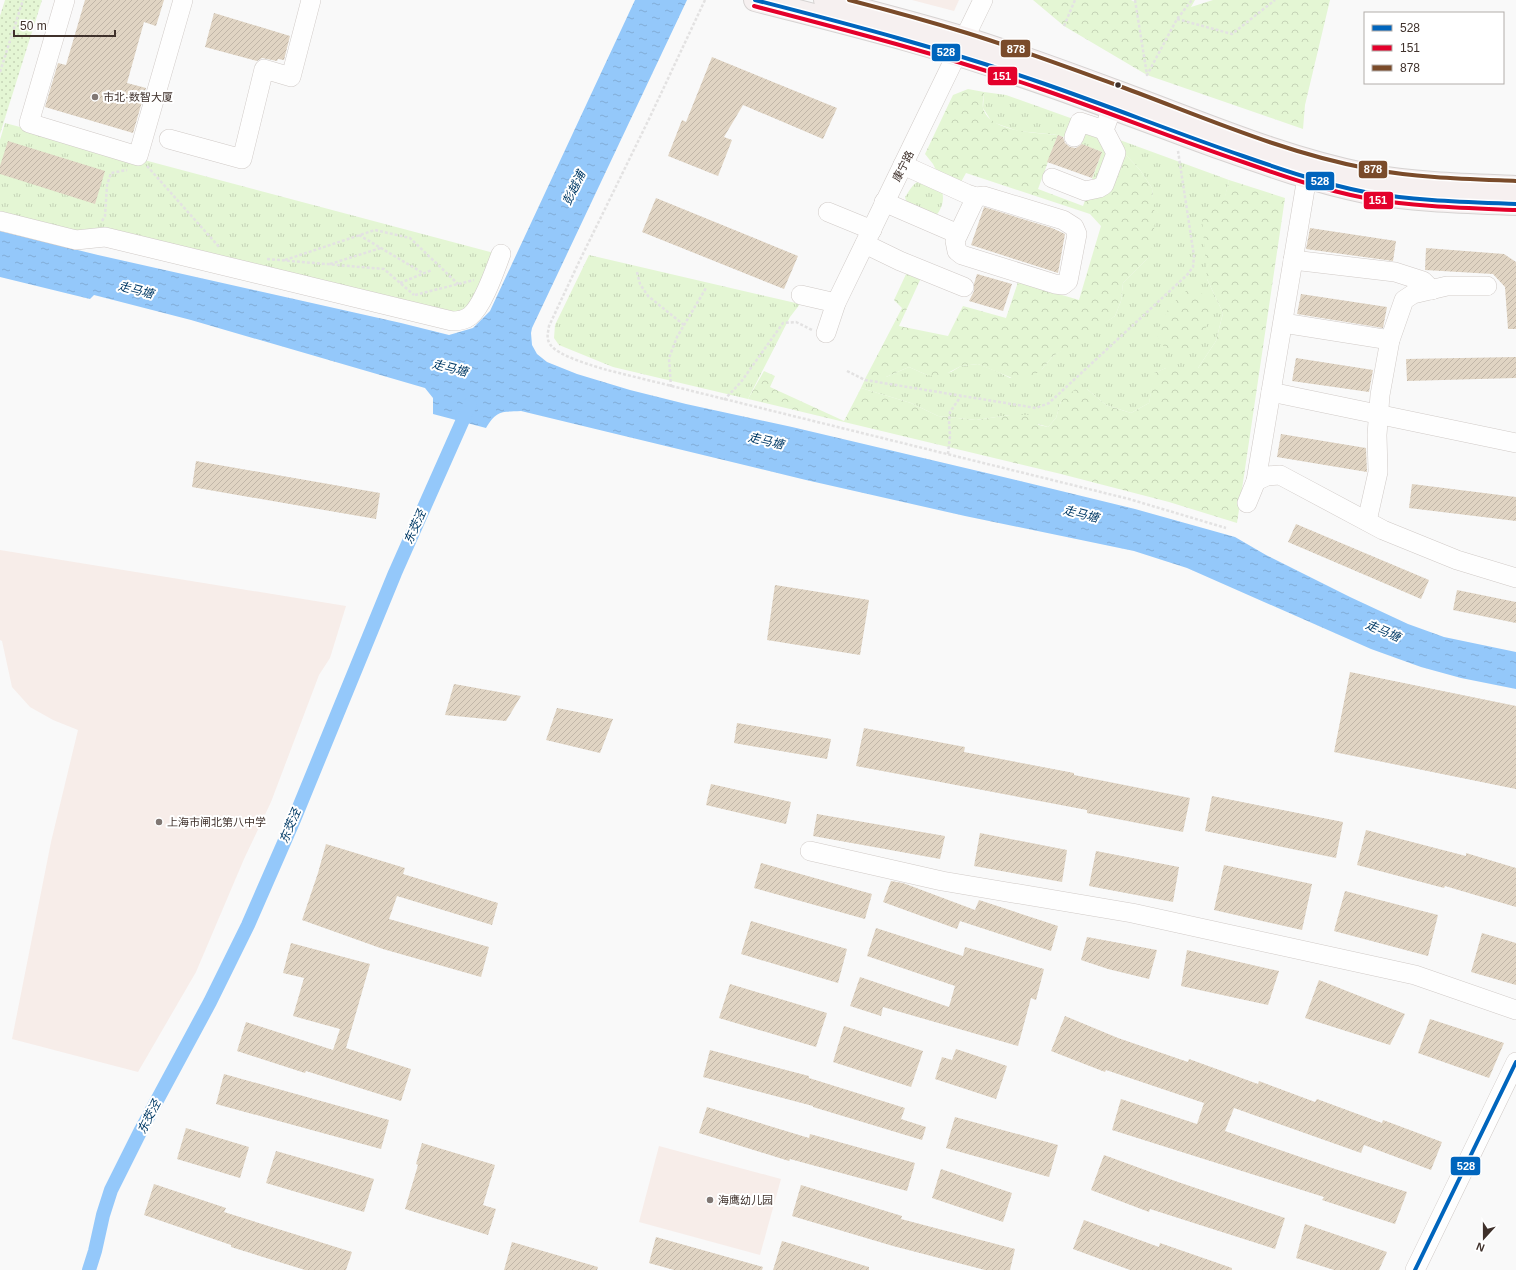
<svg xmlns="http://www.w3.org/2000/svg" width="1516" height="1270" font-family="Arial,'Noto Sans SC',sans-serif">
	<defs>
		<pattern id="grass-tufts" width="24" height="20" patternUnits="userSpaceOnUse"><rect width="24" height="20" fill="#e4f6d4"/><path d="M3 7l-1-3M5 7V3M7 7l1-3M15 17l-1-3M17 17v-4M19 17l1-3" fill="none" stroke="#c5d3b6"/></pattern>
		<pattern id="forest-crowns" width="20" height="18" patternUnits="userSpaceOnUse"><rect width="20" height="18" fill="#e4f6d4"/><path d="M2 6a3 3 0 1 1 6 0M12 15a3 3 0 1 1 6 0" fill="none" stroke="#c5d3b6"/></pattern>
		<pattern id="garden-dots" width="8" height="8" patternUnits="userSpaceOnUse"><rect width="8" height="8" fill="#e4f6d4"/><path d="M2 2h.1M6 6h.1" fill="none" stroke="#c5d3b6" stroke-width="1.8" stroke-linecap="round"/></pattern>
		<pattern id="water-ripples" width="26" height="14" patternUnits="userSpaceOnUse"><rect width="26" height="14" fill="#94c8fa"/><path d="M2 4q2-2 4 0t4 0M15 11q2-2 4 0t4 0" fill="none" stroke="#81acd6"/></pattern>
		<pattern id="building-hatch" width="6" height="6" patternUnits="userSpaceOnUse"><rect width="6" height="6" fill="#e0d4c3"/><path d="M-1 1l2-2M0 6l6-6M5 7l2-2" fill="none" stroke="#c1b6a8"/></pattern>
	</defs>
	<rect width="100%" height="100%" fill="#f9f9f9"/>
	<g fill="#f7ede9">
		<polygon points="912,0 959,0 954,11"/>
		<polygon points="0,550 346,606 330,658 319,675 271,802 244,859 196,972 138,1072 12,1039 51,842 78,730 53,720 30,707 12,687 2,641 0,640"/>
		<polygon points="659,1146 781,1179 760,1255 639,1222"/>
	</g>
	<g fill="url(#grass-tufts)">
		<polygon points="984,92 1006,95 1076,120 1069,139 1058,135 1018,131 992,122 983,108"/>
		<polygon points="5,123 494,253 473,305 456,313 109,230 75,230 0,212 0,140"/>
		<polygon points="1084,127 1101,133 1110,153 1098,182 1092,179 1102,152 1078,143"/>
		<polygon points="1117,139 1229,180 1207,279 1223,313 1216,341 1198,368 1166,368 1155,373 1149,403 1131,413 1106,405 1087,389 1061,401 1056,418 1048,427 1010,415 976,420 938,416 911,403 861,388 866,377 886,377 909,367 927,375 951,372 961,366 978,364 996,371 1010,378 1042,369 1053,356 1115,316 1121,301 1123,283 1149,257 1153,200 1152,188 1140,170 1124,153"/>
		<path d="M 921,180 L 942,191 C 945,201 941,210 935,217 L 907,204 L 905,197 C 910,190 913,183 921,180 Z"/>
		<polygon points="589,255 800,304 790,317 748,399 613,367 559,345 554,338 555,325"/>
	</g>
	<g fill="url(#forest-crowns)">
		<polygon points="1033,0 1131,0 1135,2 1135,0 1195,0 1191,7 1213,0 1330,0 1305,105 1303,129 1147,75 1064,26"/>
		<path d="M 968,89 L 984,92 C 984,96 982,103 983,108 C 989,132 1037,133 1058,135 L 1038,189 L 1083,206 L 1087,195 L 1124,153 L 1140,170 L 1152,188 L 1155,218 L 1153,242 L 1149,257 L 1123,283 L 1121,301 L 1115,316 L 1081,340 L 1053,356 L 1042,369 L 1031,378 L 1019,381 L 978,364 L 961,366 L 940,377 L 927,375 L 909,367 L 886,377 L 866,377 L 902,308 L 894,300 L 907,272 L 921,278 L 899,326 L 948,336 L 963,306 L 1006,318 L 1018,282 L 1079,300 L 1101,226 L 1090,214 L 966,173 L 961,182 L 937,172 L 933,164 L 925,154 L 953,95 Z"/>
		<polygon points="1229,180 1285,198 1237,523 1169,502 1061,474 748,399 764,371 775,376 770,387 844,421 861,388 911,403 938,416 976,420 1010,415 1030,415 1039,425 1048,427 1056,418 1061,401 1078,387 1087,389 1106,405 1131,413 1149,403 1154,373 1166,368 1198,368 1216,341 1223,313 1207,279 1202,218 1224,200"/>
		<path d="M 1187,290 L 1200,292 L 1209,300 C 1209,323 1207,330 1195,350 L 1183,354 L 1164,347 L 1157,335 C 1161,316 1172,303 1187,290 Z"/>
	</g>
	<polygon fill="url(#garden-dots)" points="5,0 42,0 0,134 0,16"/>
	<path fill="url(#water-ripples)" d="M 635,0 L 687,0 L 532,328 L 531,333 L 532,345 L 537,354 L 547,362 L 577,374 L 630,390 L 686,404 L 792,427 L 995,475 L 1135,509 L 1235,537 L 1266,555 L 1350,597 L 1408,624 L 1444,637 L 1516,652 L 1516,689 L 1461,678 L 1421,667 L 1371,649 L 1187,568 L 1134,551 L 965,516 L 806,480 L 521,411 C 501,412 497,410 486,428 L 433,414 L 433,398 L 425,388 L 191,320 L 94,295 L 90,299 L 0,277 L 0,231 L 98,255 L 401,323 L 449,335 L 473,328 L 490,311 Z"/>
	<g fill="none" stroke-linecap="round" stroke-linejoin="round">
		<polyline stroke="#94c8fa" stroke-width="14" points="89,1270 95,1251 103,1215 111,1190 141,1130 210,1002 248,925 293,822 395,573 470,404"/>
	</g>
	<g fill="url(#building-hatch)">
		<polygon points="85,0 164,0 156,26 144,22 127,83 146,88 133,133 45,107 58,63 66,65"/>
		<polygon points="214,13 290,36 284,60 278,59 277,61 262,58 257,61 205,47"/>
		<polygon points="712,57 837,108 823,139 743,105 724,137 732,140 718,176 668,156 682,120 686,122"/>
		<polygon points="1058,135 1063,137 1065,143 1070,147 1076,148 1082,144 1102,152 1092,178 1047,162"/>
		<polygon points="8,141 105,171 95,204 0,174 0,166"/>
		<polygon points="656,198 798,256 784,289 642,232"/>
		<polygon points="984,207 1052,228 1065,234 1058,273 971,245"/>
		<polygon points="1310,228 1396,241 1393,261 1306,249"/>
		<polygon points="1426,248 1504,254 1516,262 1516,329 1508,329 1505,287 1493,274 1425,270"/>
		<polygon points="977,274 1012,284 1003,311 969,301 974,291 974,284"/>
		<polygon points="1301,294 1387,307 1383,328 1297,314"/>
		<polygon points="1516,357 1516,378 1407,381 1406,359"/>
		<polygon points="1296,358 1373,370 1369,392 1292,381"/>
		<polygon points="1281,434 1366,448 1367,472 1277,457"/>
		<polygon points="196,461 380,493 376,519 192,487"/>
		<polygon points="1412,484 1516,497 1516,521 1409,508"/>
		<polygon points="1296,524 1429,580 1421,599 1288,542"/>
		<polygon points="775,585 869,600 860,655 767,640"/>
		<polygon points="1457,590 1516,602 1516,623 1453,610"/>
		<polygon points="1350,672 1516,706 1516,789 1334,752"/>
		<polygon points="454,684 521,696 506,721 445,715"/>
		<polygon points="557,708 613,719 600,753 546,740"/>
		<polygon points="737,723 831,739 827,759 734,743"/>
		<polygon points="864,728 965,747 964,752 1074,773 1074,775 1190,798 1183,832 1087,813 1087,810 856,766"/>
		<polygon points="711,784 791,802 786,824 706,805"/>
		<polygon points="1212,796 1343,822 1336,858 1205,831"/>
		<polygon points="817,814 945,836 940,859 813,836"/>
		<polygon points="1366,830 1466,856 1466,853 1516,868 1516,907 1445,886 1444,888 1357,865"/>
		<polygon points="980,833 1067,850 1062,882 974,866"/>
		<polygon points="326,844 405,868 403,874 498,903 492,925 397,896 389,919 489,947 481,977 383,949 302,920 318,873"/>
		<polygon points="1096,851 1179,867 1173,902 1089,886"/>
		<polygon points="761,863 872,894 865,919 754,888"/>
		<polygon points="1224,865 1312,884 1302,930 1214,910"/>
		<polygon points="891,881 903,883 975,910 979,900 1058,926 1051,951 960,921 957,929 883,902"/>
		<polygon points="1345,891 1438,915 1428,956 1334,931"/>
		<polygon points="751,921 847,949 838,983 741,954"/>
		<polygon points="876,928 963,956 965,947 1044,969 1036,1000 1031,998 1018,1046 883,1007 881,1016 850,1006 860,977 949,1007 955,986 867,956"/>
		<polygon points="1482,933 1516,943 1516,985 1471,972"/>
		<polygon points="1087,937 1157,950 1149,979 1108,969 1081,960"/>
		<polygon points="291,943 370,964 346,1048 411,1069 401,1101 306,1071 305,1073 237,1051 246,1022 333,1050 340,1029 293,1016 304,978 283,973"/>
		<polygon points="1187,950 1279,971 1268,1005 1181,986"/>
		<polygon points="1319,980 1405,1014 1390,1045 1305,1018"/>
		<polygon points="730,984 827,1013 816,1047 719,1018"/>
		<polygon points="1065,1016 1118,1038 1188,1062 1189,1059 1258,1084 1259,1081 1315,1102 1317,1099 1382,1123 1383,1120 1442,1142 1431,1170 1364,1145 1361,1153 1234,1108 1225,1131 1335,1169 1407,1192 1395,1224 1322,1200 1324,1197 1112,1130 1121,1099 1197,1124 1204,1103 1106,1070 1105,1072 1051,1051"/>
		<polygon points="1430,1019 1504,1043 1489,1078 1418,1053"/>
		<polygon points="844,1026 923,1051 911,1087 833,1062"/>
		<polygon points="956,1049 1007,1066 996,1099 935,1079 942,1057 952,1060"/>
		<polygon points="710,1050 809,1076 809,1078 905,1108 901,1119 926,1127 922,1140 813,1107 813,1106 703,1077"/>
		<polygon points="224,1074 389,1120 381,1149 216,1104"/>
		<polygon points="707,1107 809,1138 810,1134 915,1163 907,1191 790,1159 789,1161 699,1133"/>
		<polygon points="955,1117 1058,1145 1049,1177 946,1148"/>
		<polygon points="186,1128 249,1147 240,1178 177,1159"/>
		<polygon points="422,1143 495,1165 483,1205 496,1209 488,1235 405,1209 418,1165 416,1164"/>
		<polygon points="276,1151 374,1179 364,1212 266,1183"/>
		<polygon points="1104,1155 1178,1182 1285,1218 1275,1249 1150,1209 1149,1212 1091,1190"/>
		<polygon points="941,1169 1012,1193 1003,1222 932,1198"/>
		<polygon points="154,1184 226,1208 224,1212 352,1252 346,1270 305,1270 231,1247 231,1245 144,1215"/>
		<polygon points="801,1185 902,1216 901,1219 1015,1249 1010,1270 985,1270 893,1246 792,1216"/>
		<polygon points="1084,1220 1159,1247 1160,1243 1232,1268 1232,1270 1130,1270 1073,1249"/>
		<polygon points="1305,1224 1387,1252 1379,1270 1334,1270 1296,1258"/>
		<polygon points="656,1237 763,1267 762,1270 674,1270 649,1263"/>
		<polygon points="782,1241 869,1267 869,1270 773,1270"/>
		<polygon points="512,1242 598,1267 597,1270 504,1270"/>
	</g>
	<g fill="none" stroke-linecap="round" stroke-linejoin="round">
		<defs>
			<g id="minor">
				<polyline points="65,0 29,123 138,156 183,0"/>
				<polyline points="1074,137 1080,122 1104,130"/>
				<polyline points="169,139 242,159 264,69 291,77 311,0"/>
				<polyline points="903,165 967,194 976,197 984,196 1063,220 1074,227 1077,234 1068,281 1063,285 1055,284 962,255 957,251 955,241 976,197"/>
				<polyline points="1052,178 1085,191 1099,188 1104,185 1116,153 1104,130 1112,108"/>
				<polyline points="884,202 958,234"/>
				<polyline points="828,212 872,230"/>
				<path d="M 0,221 L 76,240 L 105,237 L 452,321 C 458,321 465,320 470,316 C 483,306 495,270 501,254"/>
				<polyline points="865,244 900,261 964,287"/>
				<polyline points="1293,260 1395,272 1423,281 1432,290"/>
				<polyline points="801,295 836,303"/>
				<polyline points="1283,323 1390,340"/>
				<polyline points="826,333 836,303 983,0"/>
				<polyline points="1271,392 1516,443"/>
				<polyline points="1256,481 1307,177"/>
				<polyline points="1247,503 1256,481 1267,476 1280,475 1383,530 1457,560 1516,578"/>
				<polyline points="1367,521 1378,472 1377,435 1380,395 1390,340 1404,300 1413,294 1447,286 1487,286"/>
				<polyline points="810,851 942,881 1132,913 1415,975 1516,1010"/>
				<polyline points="1415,1270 1516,1062"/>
			</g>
			<g id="major">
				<path d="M 755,0 C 844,23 932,44 1019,75 C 1085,97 1151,123 1217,147 C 1266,164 1315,182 1365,192 C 1415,201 1466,202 1516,204"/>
				<path d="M 825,0 C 871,12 918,24 964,38 C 1016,54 1067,73 1118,92 C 1200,122 1282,158 1368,175 C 1417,184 1467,185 1516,187"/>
			</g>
		</defs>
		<use href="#minor" stroke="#d0cac7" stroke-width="20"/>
		<use href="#major" stroke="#d6d3d2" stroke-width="24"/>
		<g stroke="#e3e2e2" stroke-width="2.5" stroke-dasharray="3 2" stroke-linecap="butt">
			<path d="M 705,0 L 649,119 L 579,262 L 549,326 C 548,333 546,338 550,344 C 557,356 594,366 607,370 L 1129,499 L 1226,528"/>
			<polyline points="1135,0 1147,75 1177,19 1192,0"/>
			<polyline points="1177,19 1232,34 1275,0"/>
			<polyline points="1064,26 1075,0"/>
			<polyline points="0,72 23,0"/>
			<polyline points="147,166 220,248"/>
			<polyline points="102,221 105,216 107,185 111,173 127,170"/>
			<polyline points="359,235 423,273"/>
			<polyline points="267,259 384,269 414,295"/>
			<polyline points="285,260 375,230 410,238 458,284"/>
			<polyline points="330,264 381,248"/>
			<polyline points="637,272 640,284 648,296 684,325"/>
			<polyline points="400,283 432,270"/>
			<polyline points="415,295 474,280"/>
			<polyline points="847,371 865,380 1036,408 1049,403 1187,275 1193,267 1194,256 1178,151"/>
			<polyline points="671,387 669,358 677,337 706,288"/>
			<polyline points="724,400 741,382 783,323 796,322 812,330"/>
			<polyline points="948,454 950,436 949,421 950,412 961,396"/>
		</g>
		<use href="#minor" stroke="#fefefe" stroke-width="19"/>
		<use href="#major" stroke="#f6f0f0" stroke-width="22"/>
		<defs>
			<g id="bus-1">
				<path d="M 755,0 C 852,25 947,50 1042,83 C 1109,106 1176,133 1243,156 C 1283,170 1324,184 1365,192 C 1415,201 1466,202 1516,204"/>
				<polyline points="1415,1270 1516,1062"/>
			</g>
			<path id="bus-2" d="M 754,6 C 850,31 946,56 1041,89 C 1108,112 1175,139 1243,162 C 1283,176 1323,190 1365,198 C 1415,207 1465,208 1516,210"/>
			<path id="bus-3" d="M 849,0 C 888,10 928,21 967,33 C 1019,49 1070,68 1122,87 C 1203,117 1284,153 1370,169 C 1418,178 1467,179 1516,181"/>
		</defs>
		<use href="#bus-1" stroke="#fff" stroke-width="7"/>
		<use href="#bus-2" stroke="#fff" stroke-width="7"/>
		<use href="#bus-3" stroke="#fff" stroke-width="7"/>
		<use href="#bus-1" stroke="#0065bd" stroke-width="4"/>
		<use href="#bus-2" stroke="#e4002b" stroke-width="4"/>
		<use href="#bus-3" stroke="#7a4b2a" stroke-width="4"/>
	</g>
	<circle fill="#3f312b" stroke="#fff" stroke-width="1.5" cx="1118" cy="85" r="3.5"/>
	<g fill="#807773" stroke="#fff" stroke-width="1.5">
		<circle cx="95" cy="97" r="4"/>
		<circle cx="159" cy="822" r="4"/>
		<circle cx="710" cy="1200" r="4"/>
	</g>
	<g text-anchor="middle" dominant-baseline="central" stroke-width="4" stroke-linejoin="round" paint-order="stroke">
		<g font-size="11" fill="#3f312b" stroke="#fff" text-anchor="start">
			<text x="103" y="97">市北·数智大厦</text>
			<text x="167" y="822">上海市闸北第八中学</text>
			<text x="718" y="1200">海鹰幼儿园</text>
		</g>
		<g font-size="11" fill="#3f312b" stroke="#fff">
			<text transform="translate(903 166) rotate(-63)">康宁路</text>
		</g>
		<g font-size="12" font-style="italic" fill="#003a66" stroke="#fff">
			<text transform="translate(574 188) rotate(-64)">彭越浦</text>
			<text transform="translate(136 290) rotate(14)">走马塘</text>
			<text transform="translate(450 368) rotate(14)">走马塘</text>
			<text transform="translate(766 441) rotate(13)">走马塘</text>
			<text transform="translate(1081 514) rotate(14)">走马塘</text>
			<text transform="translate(415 527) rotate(-66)">东茭泾</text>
			<text transform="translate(1383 631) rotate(23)">走马塘</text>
			<text transform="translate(290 826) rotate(-67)">东茭泾</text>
			<text transform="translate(149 1117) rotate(-63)">东茭泾</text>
		</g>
	</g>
	<g stroke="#fff" stroke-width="1.5">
		<rect x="1000" y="39" width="31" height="19" rx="4" fill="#7a4b2a"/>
		<rect x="931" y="43" width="30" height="19" rx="4" fill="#0065bd"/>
		<rect x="987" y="66" width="31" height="20" rx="4" fill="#e4002b"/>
		<rect x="1358" y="160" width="30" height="19" rx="4" fill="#7a4b2a"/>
		<rect x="1305" y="171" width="30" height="20" rx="4" fill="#0065bd"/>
		<rect x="1363" y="191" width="31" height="19" rx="4" fill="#e4002b"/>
		<rect x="1450" y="1156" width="31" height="20" rx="4" fill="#0065bd"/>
	</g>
	<g font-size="11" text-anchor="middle" font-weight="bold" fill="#fff">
		<text x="1016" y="53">878</text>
		<text x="946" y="56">528</text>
		<text x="1002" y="80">151</text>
		<text x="1373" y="173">878</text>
		<text x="1320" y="185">528</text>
		<text x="1378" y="204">151</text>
		<text x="1466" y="1170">528</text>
	</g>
	<rect x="1364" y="12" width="140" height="72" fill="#ffffff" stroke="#b2adaa"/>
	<rect x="1372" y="25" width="20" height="6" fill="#0065bd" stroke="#b2adaa"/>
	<text x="1400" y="32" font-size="12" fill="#3f312b">528</text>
	<rect x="1372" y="45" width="20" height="6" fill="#e4002b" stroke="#b2adaa"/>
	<text x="1400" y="52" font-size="12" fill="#3f312b">151</text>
	<rect x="1372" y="65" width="20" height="6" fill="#7a4b2a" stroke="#b2adaa"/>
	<text x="1400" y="72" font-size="12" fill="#3f312b">878</text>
	<g transform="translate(1484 1238) rotate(201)" stroke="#ffffff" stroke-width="3" paint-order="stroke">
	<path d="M0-3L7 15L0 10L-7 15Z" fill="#3f312b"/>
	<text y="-6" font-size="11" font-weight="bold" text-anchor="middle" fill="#3f312b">N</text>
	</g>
	<path d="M14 30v6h101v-6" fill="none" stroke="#3f312b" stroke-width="2"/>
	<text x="20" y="30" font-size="12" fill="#3f312b" stroke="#ffffff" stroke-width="3" paint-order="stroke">50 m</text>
</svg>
